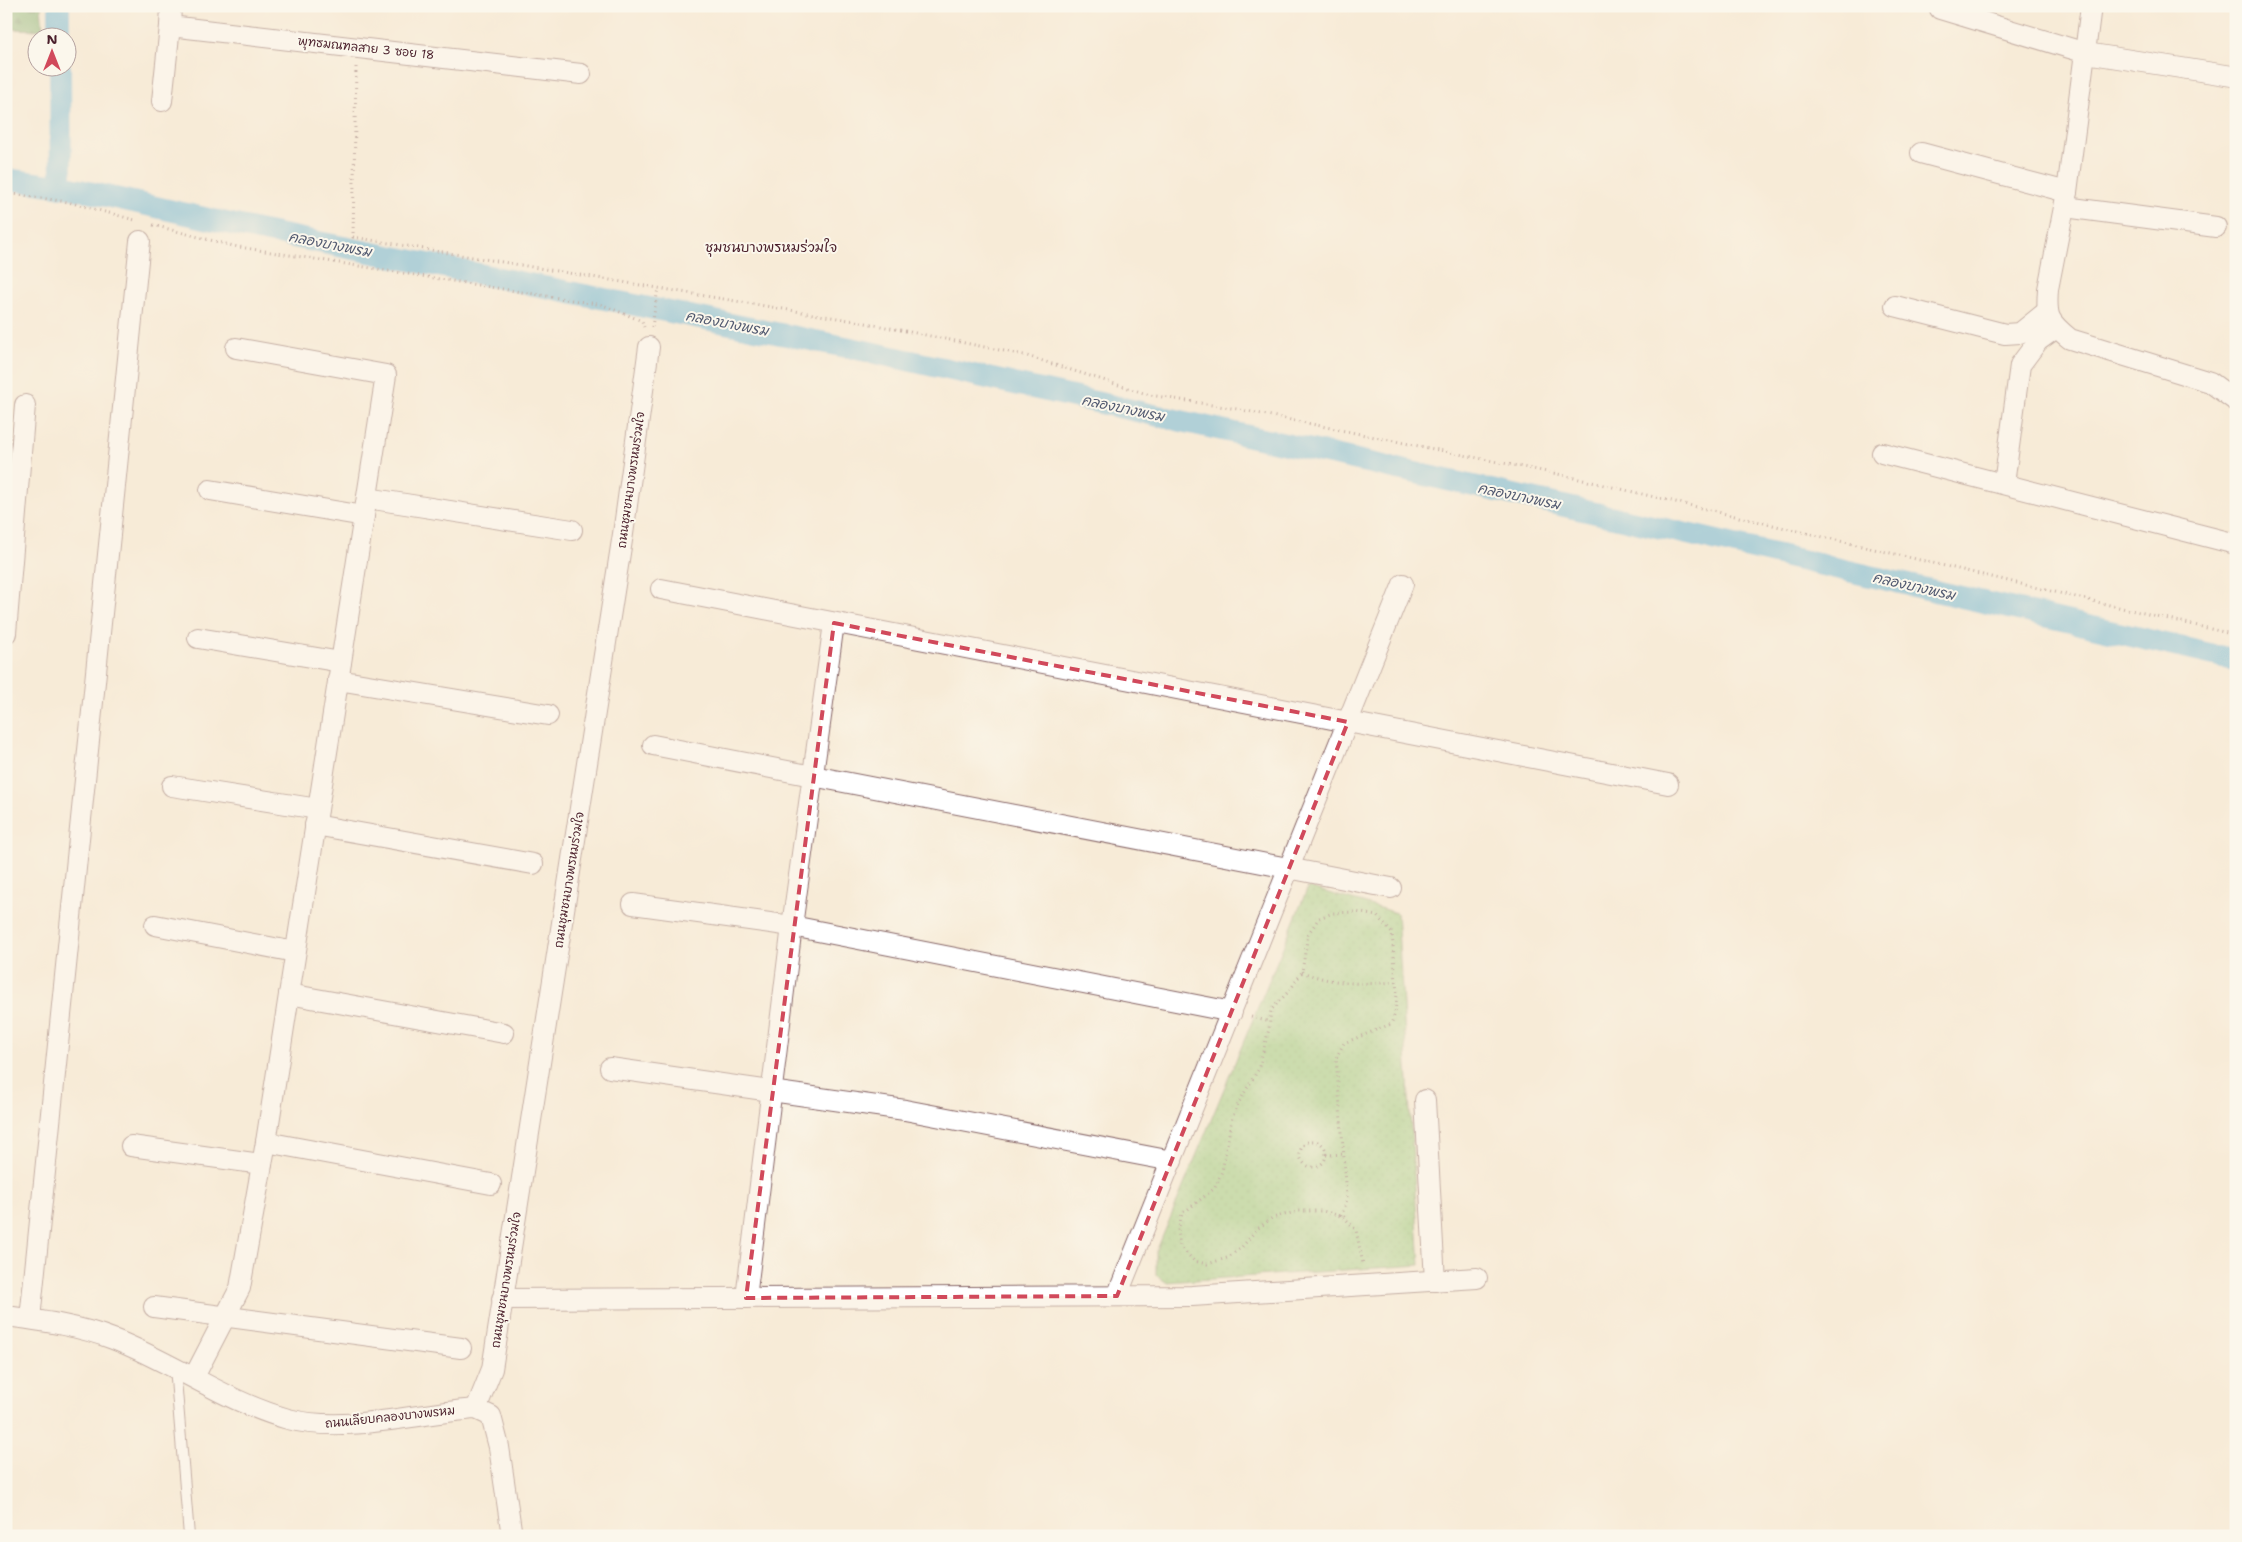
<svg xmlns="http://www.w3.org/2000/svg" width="2242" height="1542" font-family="'Shantell Sans','Playpen Sans Thai',sans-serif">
	<defs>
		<pattern id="grass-dots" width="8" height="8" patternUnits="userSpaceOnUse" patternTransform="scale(1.25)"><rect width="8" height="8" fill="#97ca7b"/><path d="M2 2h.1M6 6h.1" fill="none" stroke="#84ad6a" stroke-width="1.8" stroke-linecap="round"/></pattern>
		<pattern id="forest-firs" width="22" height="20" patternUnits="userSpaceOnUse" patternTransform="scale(1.25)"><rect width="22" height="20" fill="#79ae6b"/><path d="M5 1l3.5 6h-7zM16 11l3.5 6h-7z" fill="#658d58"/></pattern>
	</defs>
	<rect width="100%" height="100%" fill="#fbf7ec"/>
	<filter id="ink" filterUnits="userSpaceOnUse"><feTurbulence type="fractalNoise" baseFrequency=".02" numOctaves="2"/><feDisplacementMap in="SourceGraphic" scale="10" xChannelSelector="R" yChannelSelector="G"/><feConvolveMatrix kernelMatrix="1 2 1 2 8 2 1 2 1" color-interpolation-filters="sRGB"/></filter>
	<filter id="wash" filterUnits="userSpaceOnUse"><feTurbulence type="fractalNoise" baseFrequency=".0096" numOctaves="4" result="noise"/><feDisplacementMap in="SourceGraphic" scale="20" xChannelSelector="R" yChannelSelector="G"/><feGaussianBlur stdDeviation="1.12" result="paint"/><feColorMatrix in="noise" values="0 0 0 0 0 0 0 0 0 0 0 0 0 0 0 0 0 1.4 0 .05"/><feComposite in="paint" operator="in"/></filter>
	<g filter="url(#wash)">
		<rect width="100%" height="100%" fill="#f7ebd7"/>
		<polygon fill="url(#grass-dots)" stroke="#707453" points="1308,887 1397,913 1420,1265 1166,1282 1156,1275 1156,1252"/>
		<polygon fill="url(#forest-firs)" stroke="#62664b" points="6,6 41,6 43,30 6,29"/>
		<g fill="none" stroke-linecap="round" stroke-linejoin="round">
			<g stroke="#5bb0d7" stroke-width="22">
				<polyline points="59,6 59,38"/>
				<polyline points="60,68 61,187"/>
				<polyline points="6,179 71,188 258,230 866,351 1600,514 2236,660"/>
			</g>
		</g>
	</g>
	<g filter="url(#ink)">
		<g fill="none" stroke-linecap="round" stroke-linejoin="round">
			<defs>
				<polyline id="service" points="175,1367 189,1536"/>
				<g id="minor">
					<polyline points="171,6 170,26 581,74"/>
					<path d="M 2091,6 L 2067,192 L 2048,289 C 2046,317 2048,321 2070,339 L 2210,382 L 2236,401"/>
					<polyline points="1940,9 2086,53 2232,76"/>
					<polyline points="162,101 170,26"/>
					<polyline points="1921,153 2067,192"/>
					<polyline points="2065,207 2216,227"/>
					<polyline points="1895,306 2005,334 2020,333 2046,312"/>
					<polyline points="1882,453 2236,544"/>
					<polyline points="2004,484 2020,365 2038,341 2056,328"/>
					<polyline points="210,490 364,516"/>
					<polyline points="367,498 572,530"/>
					<polyline points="661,589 1668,784"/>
					<polyline points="6,633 25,405"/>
					<polyline points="198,638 341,662"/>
					<polyline points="338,680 548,715"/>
					<polyline points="653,745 1391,888"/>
					<polyline points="172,786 318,809"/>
					<polyline points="315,825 533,864"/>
					<polyline points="633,904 792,926 1232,1012"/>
					<polyline points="155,925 295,952"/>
					<polyline points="289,994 504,1033"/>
					<polyline points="610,1068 905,1110 1172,1161"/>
					<polyline points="1425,1100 1435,1281"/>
					<polyline points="266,1142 491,1184"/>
					<polyline points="131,1146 262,1164"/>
					<polyline points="1117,1296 1403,584"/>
					<polyline points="746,1298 792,926 834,623"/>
					<polyline points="502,1299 1192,1296 1477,1278"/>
					<polyline points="154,1307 461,1348"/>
					<path d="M 6,1316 C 42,1321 80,1326 113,1339 C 173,1362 226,1402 288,1419 C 345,1434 417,1413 476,1409 L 491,1416 L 499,1447 L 512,1536"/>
					<polyline points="30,1319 140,241"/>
					<polyline points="194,1377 240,1288 266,1142 386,375 236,348"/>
					<polyline points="476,1409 492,1369 623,534 649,347"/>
				</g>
			</defs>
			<use href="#service" stroke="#876667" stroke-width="12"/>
			<use href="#minor" stroke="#876667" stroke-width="22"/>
			<g stroke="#876667" stroke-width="3" stroke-dasharray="1 4" stroke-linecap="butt">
				<polyline points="356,67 353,237 861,322 1024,355 1150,395 1237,409 1562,475 2236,635"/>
				<polyline points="6,193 68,202 135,220"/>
				<polyline points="153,225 233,246 603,305 642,321 644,327"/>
				<polyline points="652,327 658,288"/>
				<path d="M 1302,972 C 1333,984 1363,985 1396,982"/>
				<polyline points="1251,1017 1270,1022"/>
				<circle cx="1313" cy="1154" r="13"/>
				<polyline points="1326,1155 1344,1154"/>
				<polyline points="1341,1216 1346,1204 1347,1196 1336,1058 1344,1043 1391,1024 1395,1013 1397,994 1392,933 1377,916 1356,912 1333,913 1319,918 1308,934 1302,972 1290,990 1271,1010 1269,1029 1258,1070 1239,1102 1232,1118 1222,1171 1215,1188 1182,1214 1178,1231 1180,1246 1194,1261 1207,1264 1227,1258 1242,1247 1257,1229 1272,1218 1299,1211 1323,1211 1344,1217 1356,1230 1363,1264"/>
			</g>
			<use href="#service" stroke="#fff" stroke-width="10"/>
			<use href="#minor" stroke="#fff" stroke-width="20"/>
		</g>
	</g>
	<path d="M0 0H2242V1542H0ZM 834,623 L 1348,722 L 1117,1296 L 746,1298 Z" fill="#f7ebd7" fill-opacity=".55" fill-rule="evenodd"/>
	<path fill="none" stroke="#d1495b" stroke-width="4" stroke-dasharray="10 6" stroke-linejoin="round" d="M 834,623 L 1348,722 L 1117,1296 L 746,1298 Z"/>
	<g text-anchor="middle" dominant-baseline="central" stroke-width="4" stroke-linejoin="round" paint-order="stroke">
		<g font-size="12" fill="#4a1f2b" stroke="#fbf7ec">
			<text transform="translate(366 48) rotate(6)">พุทธมณฑลสาย 3 ซอย 18</text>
			<text transform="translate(631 480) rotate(-82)">ถนนชุมชนบางพรหมร่วมใจ</text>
			<text transform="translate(569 880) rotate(-81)">ถนนชุมชนบางพรหมร่วมใจ</text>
			<text transform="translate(506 1280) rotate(-81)">ถนนชุมชนบางพรหมร่วมใจ</text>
			<text transform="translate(390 1417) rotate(-6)">ถนนเลียบคลองบางพรหม</text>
		</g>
		<g font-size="14" font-style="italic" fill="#515970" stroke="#fbf7ec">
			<text transform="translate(330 244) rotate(11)">คลองบางพรม</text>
			<text transform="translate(727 323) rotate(11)">คลองบางพรม</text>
			<text transform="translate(1123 408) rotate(12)">คลองบางพรม</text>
			<text transform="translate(1519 496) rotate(12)">คลองบางพรม</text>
			<text transform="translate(1914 586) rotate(13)">คลองบางพรม</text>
		</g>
		<g font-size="14" fill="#4a1f2b" stroke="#fbf7ec">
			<text x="771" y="247">ชุมชนบางพรหมร่วมใจ</text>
		</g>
	</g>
	<rect width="2242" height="1542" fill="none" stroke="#fbf7ec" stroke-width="25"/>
	<g transform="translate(52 52)"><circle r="24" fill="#fbf7ec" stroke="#b4a19f"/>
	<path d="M0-4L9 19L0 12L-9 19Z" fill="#d1495b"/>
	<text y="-8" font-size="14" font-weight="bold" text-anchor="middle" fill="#4a1f2b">N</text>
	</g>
</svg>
